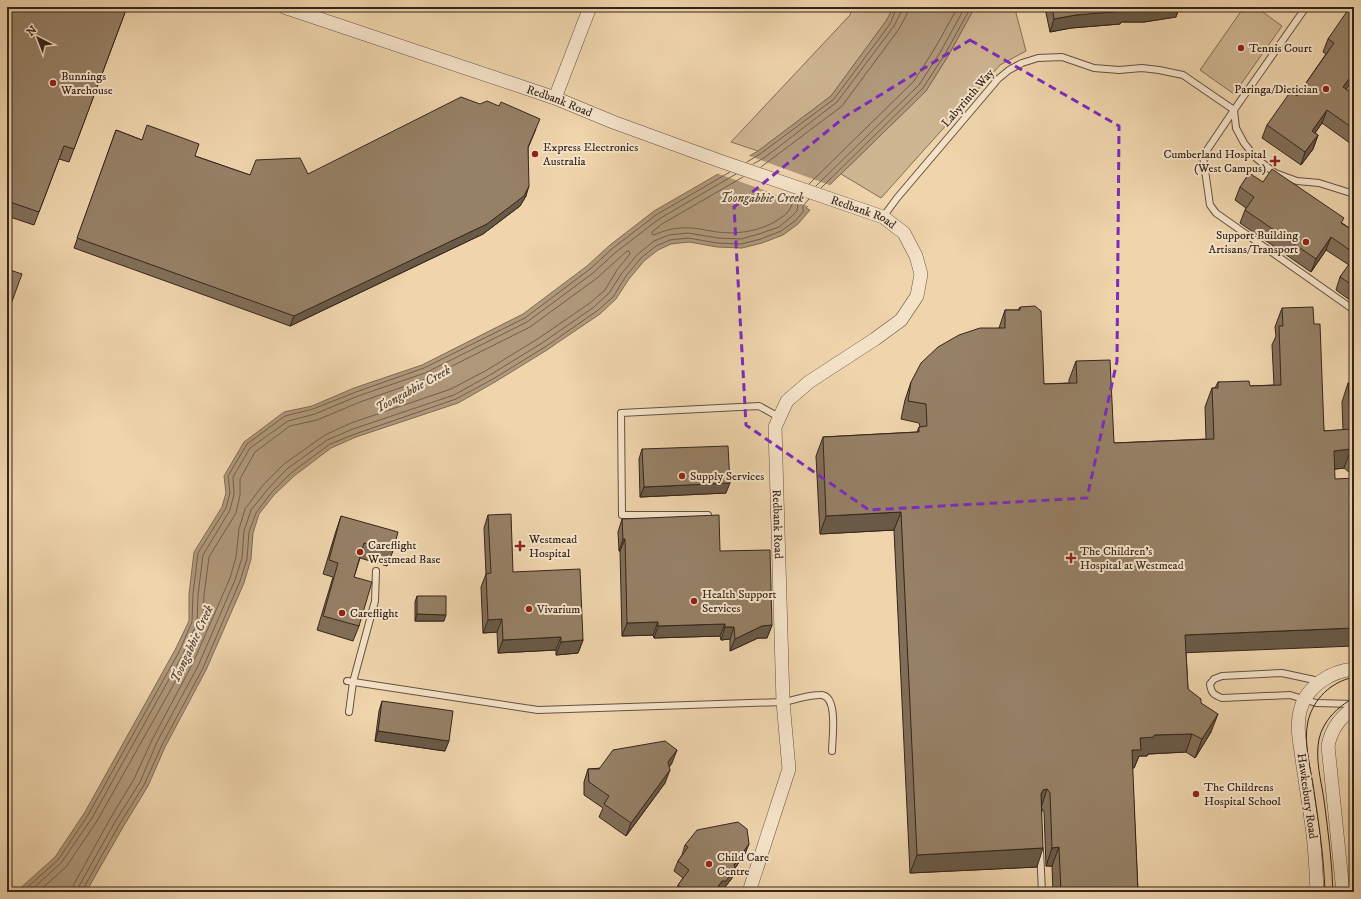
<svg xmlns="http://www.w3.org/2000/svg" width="1361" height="899" font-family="'IM FELL DW Pica',serif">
	<rect width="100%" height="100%" fill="#efd4ac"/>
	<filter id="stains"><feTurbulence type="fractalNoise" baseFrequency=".005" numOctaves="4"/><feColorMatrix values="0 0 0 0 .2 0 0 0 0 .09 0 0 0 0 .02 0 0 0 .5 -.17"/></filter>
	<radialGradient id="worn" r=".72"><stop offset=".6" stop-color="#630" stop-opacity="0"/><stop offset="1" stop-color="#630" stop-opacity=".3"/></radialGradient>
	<g fill="#cfb693" stroke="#826e57">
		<polygon points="853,7 894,7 886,21 831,96 758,151 731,142 850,15"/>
		<polygon points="975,7 1018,7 1016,13 1026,51 1000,65 881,198 841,174 926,91 948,56"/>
		<polygon points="1244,7 1256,7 1282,26 1234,94 1200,70"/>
	</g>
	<polygon fill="#b0987b" stroke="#7f6a55" points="894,7 975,7 948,56 926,91 806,208 810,210 798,224 783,235 762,243 742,248 717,247 689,242 671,244 658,250 644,261 629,279 616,299 600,314 560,341 547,350 495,382 458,403 356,437 331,448 294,476 274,495 259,514 253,533 251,559 244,583 206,670 165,747 148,786 123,827 86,892 16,892 55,857 85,812 175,650 189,621 189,594 194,552 222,507 226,493 224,476 244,442 284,412 312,406 354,388 422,365 523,314 587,266 610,245 654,211 758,151 831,96 886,21"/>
	<polygon fill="#efd4ac" points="747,155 832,186 810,207 716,173"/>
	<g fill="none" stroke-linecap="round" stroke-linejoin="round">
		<g stroke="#725e4b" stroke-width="1">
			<polyline points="747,162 760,154 834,99 890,24 897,7"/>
			<polyline points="753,164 764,158 837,102 894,26 901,12 902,7"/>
			<polyline points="761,167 842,106 899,29 907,14 908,7"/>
			<path d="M 743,177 L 662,224 L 652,232 L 652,234 L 654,235 C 665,230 677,227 690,228 C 699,228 708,231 717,232 C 741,235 768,230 787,213 C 792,208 792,201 797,195"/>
			<polyline points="809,184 914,81 935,48 958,7"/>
			<polyline points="816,186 919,85 941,51 965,7"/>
			<polyline points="821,188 923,88 945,54 971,7"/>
			<polyline points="22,892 58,860 88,815 179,652 192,622 193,594 198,553 226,508 230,493 228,476 247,444 285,416 313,409 356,392 424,368 525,318 590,269 613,248 656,215 730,172"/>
			<polyline points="29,892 61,863 92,818 183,654 197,623 198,595 203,555 230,510 234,494 233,477 250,448 288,421 315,414 358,396 425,373 527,322 593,273 616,252 659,219 736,174"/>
			<polyline points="38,892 66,867 97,821 189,657 203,624 204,595 209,557 236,513 240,495 240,479 255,452 290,426 317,420 360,402 428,378 530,327 597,278 627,251 629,251 630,254 617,270 605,290 590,303 539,338 487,370 451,389 351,423 325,435 284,464 263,485 245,509 239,529 236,557 230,578 193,663 152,740 134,779 110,819 74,884 72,892"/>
			<polyline points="78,892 79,886 115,822 140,782 157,742 198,666 235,580 242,558 244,531 251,510 268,489 287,469 327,440 353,429 454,395 490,375 542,343 594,307 609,293 622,273 637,255 654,241 669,235 688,233 718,238 741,239 759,234 779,227 791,217 797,211 798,204 804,198"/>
			<polyline points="83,892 83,889 119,825 144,785 162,745 203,668 240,581 247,559 249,532 256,513 271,493 291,473 330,444 355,434 456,399 493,379 545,347 597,311 613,297 626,276 641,258 656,246 670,240 688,238 717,243 741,244 761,239 781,231 795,221 803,212 803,206 809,199"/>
		</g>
		<defs>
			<g id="lane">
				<polyline points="1306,7 1234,110 1203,156 1210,205 1216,213 1354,310"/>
				<polyline points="883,217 897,198 998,79 1009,70 1022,63 1038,58 1062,57 1094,68 1119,70 1142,68 1159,70 1183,75 1234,110 1236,128 1244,143 1256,158 1275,173 1297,181 1319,183 1354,194"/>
				<polyline points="708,515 622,515 621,413 759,406 779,417"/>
				<path d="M 347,681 L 538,710 L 783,702 C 794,700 808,695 820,695 C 839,694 832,739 832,751"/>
				<path d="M 1319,681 L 1282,673 L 1222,676 L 1214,679 L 1210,684 C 1211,693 1214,695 1222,698 L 1290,695 L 1316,703 L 1354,704"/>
				<polyline points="349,712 353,682 375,601 376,571"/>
				<polyline points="1040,850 1042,892"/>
			</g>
			<g id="street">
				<path id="s1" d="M 284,7 L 555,98 L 613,122 L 720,161 L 883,217 L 904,233 L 916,256 L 921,274 L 917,296 L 901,320 L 875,339 L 809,382 L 787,401 L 775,427 L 783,702 L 789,769 L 749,892"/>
				<polyline points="555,98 590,7"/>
				<path d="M 1317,892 C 1316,868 1315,843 1311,819 C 1308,799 1305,779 1302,759 C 1300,743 1296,727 1300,711 C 1306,686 1331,671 1354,669"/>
				<path d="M 1343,892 L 1328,746 C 1331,730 1340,717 1354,708"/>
			</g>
		</defs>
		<use href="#lane" stroke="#64513f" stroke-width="8"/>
		<use href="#street" stroke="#64513f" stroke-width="14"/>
		<use href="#lane" stroke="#f5e3c9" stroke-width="6"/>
		<use href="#street" stroke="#f5e3c9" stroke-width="13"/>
		<g stroke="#35251b" stroke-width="1">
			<path d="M 1325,892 C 1324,858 1319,825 1314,791 C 1311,769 1303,744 1308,721 C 1314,698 1331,682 1354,677"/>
			<path d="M 1333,892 C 1332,861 1328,831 1324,800 C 1321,780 1315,759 1319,739 C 1323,721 1338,706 1354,698"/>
		</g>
	</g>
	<g fill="#816e58" stroke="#35251b">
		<polygon points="7,7 127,7 69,162 59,159 34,225 7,216"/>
		<polygon points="1044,7 1179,7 1176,17 1144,22 1121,22 1120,24 1071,28 1050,32 1045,8 1044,9"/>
		<polygon points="1354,10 1346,89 1354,94 1354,146 1322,123 1315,133 1318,135 1313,149 1301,165 1262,138 1267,125 1297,96 1326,54 1323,52 1328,39"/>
		<polygon points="536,129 528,148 526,196 520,206 483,234 290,326 74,248 116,130 142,140 195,156 250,175 308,174"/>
		<polygon points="1263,182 1342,223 1354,231 1354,303 1336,290 1340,277 1349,265 1326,250 1311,272 1240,223 1245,210 1246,208 1235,200 1240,187"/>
		<polygon points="1020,307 1044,384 1069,383 1069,380 1076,361 1114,443 1206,439 1205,407 1212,388 1215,388 1218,382 1250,386 1274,385 1272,345 1276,336 1275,327 1282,308 1314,324 1324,431 1343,430 1342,402 1348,383 1354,383 1354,476 1344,468 1335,469 1186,653 1188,689 1201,703 1211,732 1195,758 1186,752 1148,754 1147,756 1139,756 1134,768 1132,768 1138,892 1053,892 1052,866 1046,866 1044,812 1042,809 1037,867 910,873 894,530 820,534 816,456 823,437 917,432 919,427 920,427 919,423 901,419 905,400 911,382 999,328 1005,310 1018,310"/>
		<polygon points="642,449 726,493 640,497 639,459"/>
		<polygon points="488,515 513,572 583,640 578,653 556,655 556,650 498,653 497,632 483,633 481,587 486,574 484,528"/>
		<polygon points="341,516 393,551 387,566 360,558 354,577 359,626 353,641 317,630 333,577 323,574 336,531"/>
		<polygon points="622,519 772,625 767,638 758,638 730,651 730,639 721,640 720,636 654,638 653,635 622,636 620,551 619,551 618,532"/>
		<polygon points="417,596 444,621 415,621 415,602"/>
		<polygon points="382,701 445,751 375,741 379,711"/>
		<polygon points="672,763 669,767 665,783 626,836 599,817 603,808 584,795 584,782 588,769"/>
		<polygon points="685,845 745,854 735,868 732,878 722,891 719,891 718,892 676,892 678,885 683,878 674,871 678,861 682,855"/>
	</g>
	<g fill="#695a47" stroke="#35251b">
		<polygon points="1159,7 1179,7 1176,17 1144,22 1121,22 1120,24 1071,28 1050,32 1054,19 1076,15 1125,9"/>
		<polygon points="1354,72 1354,78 1339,100 1343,87"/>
		<polygon points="1327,110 1322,123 1307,144 1312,131"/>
		<polygon points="1318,135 1313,149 1301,165 1305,152"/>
		<polygon points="529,186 526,196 520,206 483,234 290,326 294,316"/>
		<polygon points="1331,237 1326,250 1311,272 1316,259"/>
		<polygon points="1351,449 1344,468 1328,470 1334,451"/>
		<polygon points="730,483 726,493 640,497 644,487"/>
		<polygon points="901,512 894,530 820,534 826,516"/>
		<polygon points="623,539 625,539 620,551 619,551"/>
		<polygon points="417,614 446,615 444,621 415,621"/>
		<polygon points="502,619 497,632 483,633 488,620"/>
		<polygon points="658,622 653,635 622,636 627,623"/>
		<polygon points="725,624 720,636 654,638 658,626"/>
		<polygon points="772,625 767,638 758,638 730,651 735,639 762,626"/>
		<polygon points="725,627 734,627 730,639 721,640"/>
		<polygon points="1354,628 1354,646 1179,653 1185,635"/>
		<polygon points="561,637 556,650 498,653 503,640"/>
		<polygon points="583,640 578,653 556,655 561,642"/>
		<polygon points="1218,714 1211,732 1195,758 1202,739"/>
		<polygon points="378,731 449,741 445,751 375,741"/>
		<polygon points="1192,734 1186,752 1148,754 1147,756 1139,756 1134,768 1125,769 1132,750 1140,738 1154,735"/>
		<polygon points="677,750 672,763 664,775 668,762"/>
		<polygon points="670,770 665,783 626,836 631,823"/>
		<polygon points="1047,789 1041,808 1041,794 1043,790"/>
		<polygon points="749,844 745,854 735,868 732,878 722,891 719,891 718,892 714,892"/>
		<polygon points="1059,847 1052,866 1046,866 1052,848"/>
		<polygon points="1043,848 1037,867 910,873 917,855"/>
	</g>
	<g fill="#968066" stroke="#35251b">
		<polygon points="7,7 127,7 74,149 64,146 39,212 7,201"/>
		<polygon points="1052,7 1159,7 1149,9 1125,9 1125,11 1076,15 1054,19"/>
		<polygon points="1350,7 1354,10 1354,72 1343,87 1354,94 1354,129 1327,110 1312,131 1318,135 1305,152 1267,125 1291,91 1297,96 1334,43 1328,39"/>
		<polygon points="461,97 480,104 487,101 499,106 501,102 540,119 528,147 529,186 524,196 487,224 294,316 77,238 116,130 142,140 147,125 199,144 195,156 250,175 256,160 300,158 308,174"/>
		<polygon points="1272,169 1344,218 1341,223 1354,231 1354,253 1331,237 1316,259 1245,210 1254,197 1240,187 1249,173 1263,182"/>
		<polygon points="1354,257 1354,286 1340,277"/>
		<polygon points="7,269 22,274 7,315"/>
		<polygon points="1035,306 1041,311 1044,384 1077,383 1076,361 1110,360 1114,443 1214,439 1212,388 1218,388 1218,382 1249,381 1250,386 1281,385 1279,326 1283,326 1282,308 1313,307 1314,324 1320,324 1324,431 1351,429 1348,383 1354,383 1354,452 1351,449 1334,451 1335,479 1354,478 1354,628 1185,635 1188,689 1201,699 1201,703 1218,714 1202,739 1192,734 1154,735 1154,737 1140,738 1141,750 1132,750 1138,892 1061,892 1059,847 1052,848 1050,793 1047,789 1043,790 1041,794 1043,848 917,855 901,512 826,516 823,437 919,432 919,427 927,426 926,404 908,401 911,382 921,363 938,347 959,335 980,328 1005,328 1005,310 1020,310 1020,307"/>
		<polygon points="728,446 730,483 644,487 642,449"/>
		<polygon points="511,514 513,572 580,569 583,640 561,642 561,637 503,640 502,619 488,620 486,574 491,573 488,515"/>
		<polygon points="719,515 720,551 770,550 772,625 762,626 735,639 734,627 725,627 725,624 658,626 658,622 627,623 625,539 623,539 622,519"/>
		<polygon points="341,516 398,532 393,551 364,543 354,577 372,582 359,626 323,616 338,563 329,560"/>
		<polygon points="417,596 446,596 446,615 417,614"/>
		<polygon points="382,701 453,711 449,741 378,731"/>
		<polygon points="665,741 677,750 668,762 670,770 631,823 604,804 609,796 589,782 588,769 599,769 613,750"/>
		<polygon points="738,822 747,829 749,844 734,865 735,868 726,881 722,881 714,892 688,892 678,885 689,870 678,861 688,847 685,845 697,830"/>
		<polygon points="1304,890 1305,892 1261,892"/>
	</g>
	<path fill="none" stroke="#7b2cbf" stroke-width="3" stroke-dasharray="8 5" stroke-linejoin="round" d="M 970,40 L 1119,126 L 1117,361 L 1087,498 L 869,510 L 746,425 L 734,207 L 846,116 Z"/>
	<g fill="#8f2418" stroke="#f5e3c9" stroke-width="1.5">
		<circle cx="1241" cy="48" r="4"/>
		<circle cx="53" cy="83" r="4"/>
		<circle cx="1326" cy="89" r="4"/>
		<circle cx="535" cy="154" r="4"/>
		<path d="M1273 155h4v4h4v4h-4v4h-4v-4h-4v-4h4z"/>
		<circle cx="1306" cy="242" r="4"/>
		<circle cx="682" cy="476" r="4"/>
		<path d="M518 540h4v4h4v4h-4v4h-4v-4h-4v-4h4z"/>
		<circle cx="360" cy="552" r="4"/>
		<path d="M1069 552h4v4h4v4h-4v4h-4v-4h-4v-4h4z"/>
		<circle cx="694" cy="601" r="4"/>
		<circle cx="529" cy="609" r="4"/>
		<circle cx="342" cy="613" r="4"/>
		<circle cx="1196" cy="794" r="4"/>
		<circle cx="709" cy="864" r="4"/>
	</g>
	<g text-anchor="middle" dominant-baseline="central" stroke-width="4" stroke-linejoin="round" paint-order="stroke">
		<g font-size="12" fill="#35251b" stroke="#f5e3c9" text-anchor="start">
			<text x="1249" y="48">Tennis Court</text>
			<text x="61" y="76">Bunnings<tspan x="61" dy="14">Warehouse</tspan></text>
			<text x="1318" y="89" text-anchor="end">Paringa/Dietician</text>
			<text x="543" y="147">Express Electronics<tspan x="543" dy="14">Australia</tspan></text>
			<text x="1266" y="154" text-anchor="end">Cumberland Hospital<tspan x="1266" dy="14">(West Campus)</tspan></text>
			<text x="1298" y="235" text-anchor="end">Support Building<tspan x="1298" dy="14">Artisans/Transport</tspan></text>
			<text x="690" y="476">Supply Services</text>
			<text x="529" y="539">Westmead<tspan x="529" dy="14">Hospital</tspan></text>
			<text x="368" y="545">Careflight<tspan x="368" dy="14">Westmead Base</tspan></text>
			<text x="1080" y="551">The Children's<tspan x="1080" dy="14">Hospital at Westmead</tspan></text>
			<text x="702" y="594">Health Support<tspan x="702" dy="14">Services</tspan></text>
			<text x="537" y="609">Vivarium</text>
			<text x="350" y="613">Careflight</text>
			<text x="1204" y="787">The Childrens<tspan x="1204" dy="14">Hospital School</tspan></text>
			<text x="717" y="857">Child Care<tspan x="717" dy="14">Centre</tspan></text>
		</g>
		<g font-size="12" fill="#35251b" stroke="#f5e3c9">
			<text transform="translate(968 98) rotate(-49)">Labyrinth Way</text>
			<text stroke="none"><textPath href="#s1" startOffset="291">Redbank Road</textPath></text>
			<text stroke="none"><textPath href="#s1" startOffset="615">Redbank Road</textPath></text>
			<text stroke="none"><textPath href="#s1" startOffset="1023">Redbank Road</textPath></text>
			<text transform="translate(1307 796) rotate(82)">Hawkesbury Road</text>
		</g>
		<g font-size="13" font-style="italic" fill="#5a4838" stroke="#f5e3c9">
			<text x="762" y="198">Toongabbie Creek</text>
			<text transform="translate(413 389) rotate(-29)">Toongabbie Creek</text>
			<text transform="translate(192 644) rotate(-65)">Toongabbie Creek</text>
		</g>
	</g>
	<rect width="1361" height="899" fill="none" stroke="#efd4ac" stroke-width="24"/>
	<rect x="8" y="8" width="1345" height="883" fill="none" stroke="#35251b" stroke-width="2"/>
	<rect x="12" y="12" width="1337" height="875" fill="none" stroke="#35251b"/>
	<g transform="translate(38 38) rotate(318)" stroke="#f5e3c9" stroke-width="3" paint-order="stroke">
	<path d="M0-3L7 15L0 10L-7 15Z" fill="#35251b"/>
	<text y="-6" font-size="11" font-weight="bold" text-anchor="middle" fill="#35251b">N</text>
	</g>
	<rect width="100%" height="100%" filter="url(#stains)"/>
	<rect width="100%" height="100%" fill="url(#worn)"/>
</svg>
